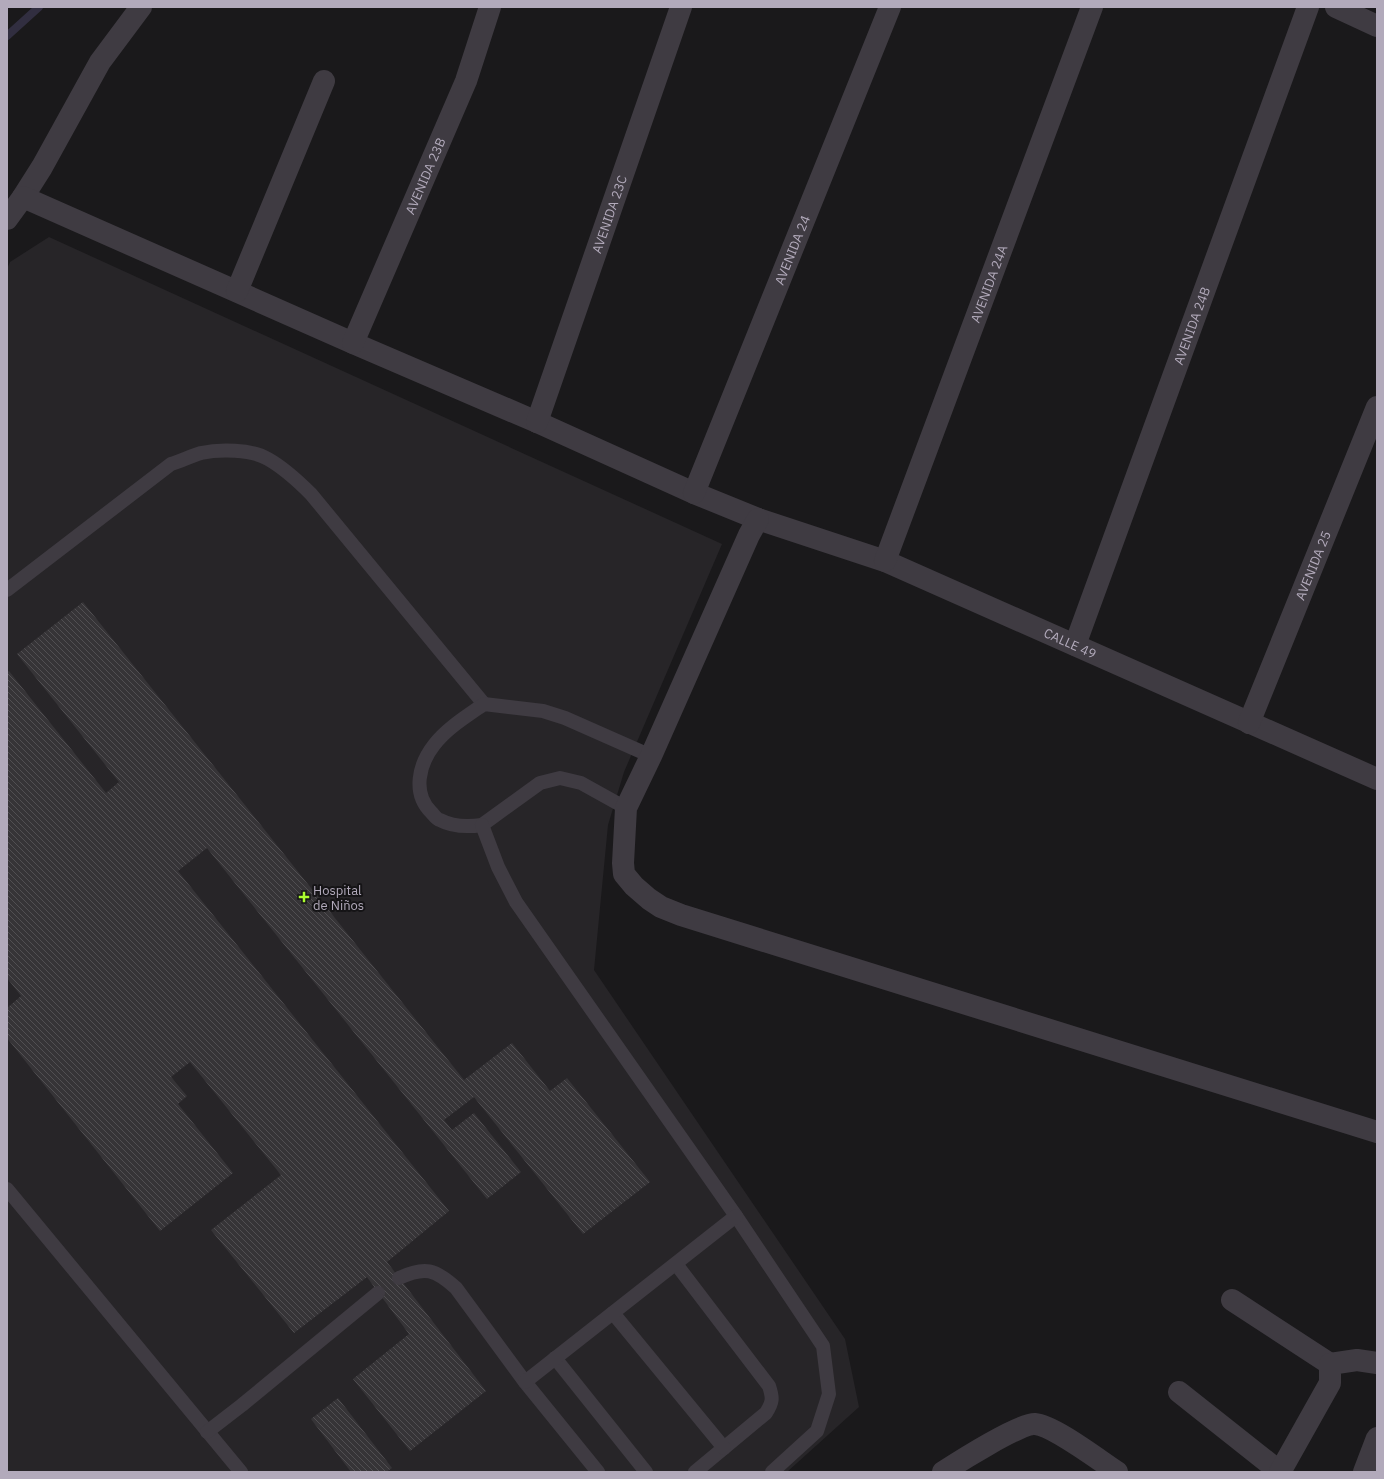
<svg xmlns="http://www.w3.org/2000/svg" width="1384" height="1479" font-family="'IBM Plex Sans',sans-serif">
	<defs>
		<pattern id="building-back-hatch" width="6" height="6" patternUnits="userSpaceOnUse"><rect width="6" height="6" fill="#363437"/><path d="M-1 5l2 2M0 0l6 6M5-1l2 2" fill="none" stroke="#514f52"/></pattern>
	</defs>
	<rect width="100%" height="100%" fill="#1a191b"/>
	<polygon fill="#272528" points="49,237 722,544 624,772 608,825 594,970 845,1339 859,1407 787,1472 7,1472 7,269 10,262"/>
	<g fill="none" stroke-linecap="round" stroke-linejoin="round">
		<polyline stroke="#312e40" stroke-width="8" points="7,36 39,7"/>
	</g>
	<g fill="url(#building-back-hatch)">
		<polygon points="83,602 464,1080 512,1043 550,1091 567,1078 650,1182 583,1234 474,1097 444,1120 452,1130 474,1113 521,1172 487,1199 207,848 178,871 449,1211 387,1262 486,1391 410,1451 353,1379 409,1334 367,1277 294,1333 211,1230 281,1175 190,1062 171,1077 187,1096 178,1104 233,1173 160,1231 7,1038 7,1008 21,996 7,978 7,672 9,671 106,793 119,782 17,654"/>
		<polygon points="338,1398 392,1468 386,1472 351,1472 311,1419"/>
	</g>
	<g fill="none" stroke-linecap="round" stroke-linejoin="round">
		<g stroke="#3f3b42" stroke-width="14">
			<path d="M 7,590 L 171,464 C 181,461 191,456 201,453 C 219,449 251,449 268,459 C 284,468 298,481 311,494 L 484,704"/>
			<path d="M 626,808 L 581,783 L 560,778 L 540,783 L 482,825 C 468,827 453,827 440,820 C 436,819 434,815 431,812 C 412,793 419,764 434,745 C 447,728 467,716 484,704 L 543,711 L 565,718 L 651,756"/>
			<polyline points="482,825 498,867 516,902 736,1216 823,1346 829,1394 817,1431 772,1472"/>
			<polyline points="7,1189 241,1472"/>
			<path d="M 676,1264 L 769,1386 C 773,1398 773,1402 766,1413 L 695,1472"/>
			<path d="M 399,1278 C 425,1266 435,1269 456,1288 L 525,1382 L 598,1472"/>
			<polyline points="613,1313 724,1448"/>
			<polyline points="555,1358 646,1472"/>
			<polyline points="525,1382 736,1216"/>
			<polyline points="207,1432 242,1405 378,1293"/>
		</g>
		<g stroke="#3f3b42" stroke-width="22">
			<polyline points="1336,7 1377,26"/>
			<polyline points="23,197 42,167 100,62 141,7"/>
			<path id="s1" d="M 7,219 L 23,197 L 353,343 L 537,422 L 694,493 L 758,519 L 885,561 L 1377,779"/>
			<polyline points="237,291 324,81"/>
			<path id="s2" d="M 353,343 L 466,81 L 490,7"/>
			<path id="s3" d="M 537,422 L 681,7"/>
			<path id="s4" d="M 694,493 L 890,7"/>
			<polyline points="758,519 749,535 651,756 626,808 623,863 624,874 634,886 649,899 661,907 681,915 1377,1132"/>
			<path id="s5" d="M 885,561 L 1092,7"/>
			<path id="s6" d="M 1075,645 L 1308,7"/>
			<path id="s7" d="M 1249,723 L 1377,407"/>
			<polyline points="1232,1300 1330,1364"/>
			<polyline points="1179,1392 1280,1472"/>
			<path d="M 943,1472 C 957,1463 1022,1422 1035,1424 C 1053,1425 1100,1461 1117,1472"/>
			<polyline points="1280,1472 1330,1383 1330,1364 1357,1360 1377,1363"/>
			<polyline points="1364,1472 1377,1438"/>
		</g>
	</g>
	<path fill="#abfc2f" stroke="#151416" stroke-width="1.5" d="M302 891h4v4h4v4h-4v4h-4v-4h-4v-4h4z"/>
	<g text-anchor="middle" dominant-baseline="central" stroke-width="4" stroke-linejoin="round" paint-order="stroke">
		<g font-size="13" fill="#b2aabb" stroke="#151416">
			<text stroke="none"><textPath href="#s2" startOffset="182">AVENIDA 23B</textPath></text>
			<text stroke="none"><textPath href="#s3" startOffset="220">AVENIDA 23C</textPath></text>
			<text stroke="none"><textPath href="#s4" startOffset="262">AVENIDA 24</textPath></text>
			<text stroke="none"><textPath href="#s5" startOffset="296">AVENIDA 24A</textPath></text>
			<text stroke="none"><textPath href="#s6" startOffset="340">AVENIDA 24B</textPath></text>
			<text stroke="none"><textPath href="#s7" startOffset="170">AVENIDA 25</textPath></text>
			<text stroke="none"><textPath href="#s1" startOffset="1166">CALLE 49</textPath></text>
		</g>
		<g font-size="13" fill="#b2aabb" stroke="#151416" text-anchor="start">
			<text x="313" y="890">Hospital<tspan x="313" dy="15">de Niños</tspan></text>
		</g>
	</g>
	<rect width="1384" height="1479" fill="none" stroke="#b2aabb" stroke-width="16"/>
</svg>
